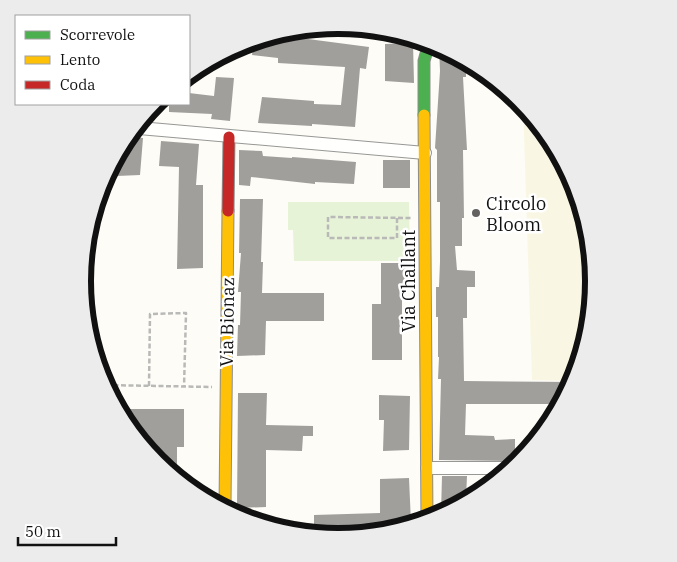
<svg xmlns="http://www.w3.org/2000/svg" width="677" height="562" font-family="'IBM Plex Serif',serif">
	<style>
		.farmland { fill: #f9f7e4 }
		.green { fill: #e7f3d7 }
		.building { fill: #a19f9c }
		.lines { fill: none; stroke-linecap: round; stroke-linejoin: round }
		.street-casing { stroke: #979795; stroke-width: 14 }
		.fast-casing { stroke: #8e8d8b; stroke-width: 13 }
		.slow-casing { stroke: #8e8d8b; stroke-width: 13 }
		.jam-casing { stroke: #8e8d8b; stroke-width: 13 }
		.path { stroke: #b9b9b8; stroke-width: 2.5; stroke-dasharray: 5 2.5; stroke-linecap: butt }
		.street { stroke: #fffffe; stroke-width: 12 }
		.fast { stroke: #4caf50; stroke-width: 11 }
		.slow { stroke: #ffc107; stroke-width: 11 }
		.jam { stroke: #c62828; stroke-width: 11 }
		.poi-dot { fill: #646362; stroke: #fff; stroke-width: 2 }
		.labels { text-anchor: middle; dominant-baseline: central; stroke-width: 5; stroke-linejoin: round; paint-order: stroke }
		.poi-label { font-size: 18px; fill: #111; stroke: #fff; text-anchor: start }
		.street-label { font-size: 18px; fill: #111; stroke: #fff }
		.rim { fill: none; stroke: #111; stroke-width: 6 }
	</style>
	<rect width="100%" height="100%" fill="#fdfcf7"/>
	<!-- farmland -->
	<path class="farmland" d="M523,105L575,183L594,281L573,381L532,380Z"/>
	<!-- green -->
	<path class="green" d="M288,202H409L410,261H294L293,230H288Z"/>
	<!-- building -->
	<path class="building" d="M285,36L369,47L366,69L360,68L355,127L312,124V126L258,123L262,97L314,101V104L341,105L345,67L278,63V58L252,55L254,42Z
		M413,43L414,83L385,81V44Z
		M439,46L466,65V77H463L467,150H463L464,218H462V246H455L457,270L475,271V287H467V318H463L464,381L573,382L558,404H466L465,435L494,436L495,440L515,439V461L439,460L441,379H438L439,357H438V317H436V287H439L440,262V202H437V150L435,148L440,71Z
		M216,77L234,78L230,121L211,119L212,114L169,112V104H189V93L214,96Z
		M133,137L143,138L140,175L117,176L116,161Z
		M161,141L199,144L196,185H203V268L177,269L179,167L159,166Z
		M239,150L262,151L263,156L292,158V157L356,162L354,184L315,182V184L251,177L250,186L239,185Z
		M383,160H410V188H383Z
		M240,199H263L261,262H263L262,293H324V321H266L265,355L237,356L238,325H240L241,292H238L241,253H239Z
		M381,263H406V290H402V360H372V304H381Z
		M238,393H267L266,425L313,426V436H303L302,451L266,450V507L237,508Z
		M379,395L410,396L409,450L383,451L384,420H379Z
		M122,409H184V447H177V475L157,462Z
		M442,476H467L466,498L441,514Z
		M409,478L411,523L338,537L314,532V515L380,513V479Z"/>
	<g class="lines">
		<!-- street casing -->
		<g class="street-casing">
			<path id="street" d="M331,27L362,30
				M139,128L425,153
				M427,468H511"/>
		</g>
		<!-- fast casing -->
		<g class="fast-casing">
			<path id="fast" d="M424,115V61L429,43"/>
		</g>
		<!-- slow casing -->
		<g class="slow-casing">
			<path id="slow" d="M424,115L427,519
				M225,507L228,211"/>
		</g>
		<!-- jam casing -->
		<g class="jam-casing">
			<path id="jam" d="M228,211L229,137"/>
		</g>
		<!-- path -->
		<path class="path" d="M397,218V238H328V217L411,218
			M106,385L212,387
			M149,386L150,314L186,313L184,387"/>
		<!-- street -->
		<use href="#street" class="street"/>
		<!-- fast -->
		<use href="#fast" class="fast"/>
		<!-- slow -->
		<use href="#slow" class="slow"/>
		<!-- jam -->
		<use href="#jam" class="jam"/>
	</g>
	<!-- markers -->
	<circle class="poi-dot" cx="476" cy="213" r="5"/>
	<g class="labels">
		<!-- poi labels -->
		<g class="poi-label">
			<text x="486" y="203">Circolo<tspan x="486" dy="21">Bloom</tspan></text>
		</g>
		<!-- street labels -->
		<g class="street-label">
			<text transform="translate(408 281) rotate(-90)">Via Challant</text>
			<text transform="translate(227 322) rotate(-89)">Via Bionaz</text>
		</g>
	</g>
	<!-- crop -->
	<path d="M0 0H677V562H0ZM91 281a247 247 0 1 1 494 0a247 247 0 1 1-494 0Z" fill="#ececec" fill-rule="evenodd"/>
	<path class="rim" d="M91 281a247 247 0 1 1 494 0a247 247 0 1 1-494 0Z"/>
	<!-- legend -->
	<rect x="15" y="15" width="175" height="90" fill="#ffffff" stroke="#a0a0a0"/>
	<rect x="25" y="31" width="25" height="8" fill="#4caf50" stroke="#a0a0a0"/>
	<text x="60" y="40" font-size="15" fill="#111111">Scorrevole</text>
	<rect x="25" y="56" width="25" height="8" fill="#ffc107" stroke="#a0a0a0"/>
	<text x="60" y="65" font-size="15" fill="#111111">Lento</text>
	<rect x="25" y="81" width="25" height="8" fill="#c62828" stroke="#a0a0a0"/>
	<text x="60" y="90" font-size="15" fill="#111111">Coda</text>
	<!-- scale -->
	<path d="M18 537v8h98v-8" fill="none" stroke="#111111" stroke-width="2.5"/>
	<text x="25" y="537" font-size="15" fill="#111111" stroke="#ffffff" stroke-width="4" paint-order="stroke">50 m</text>
</svg>
